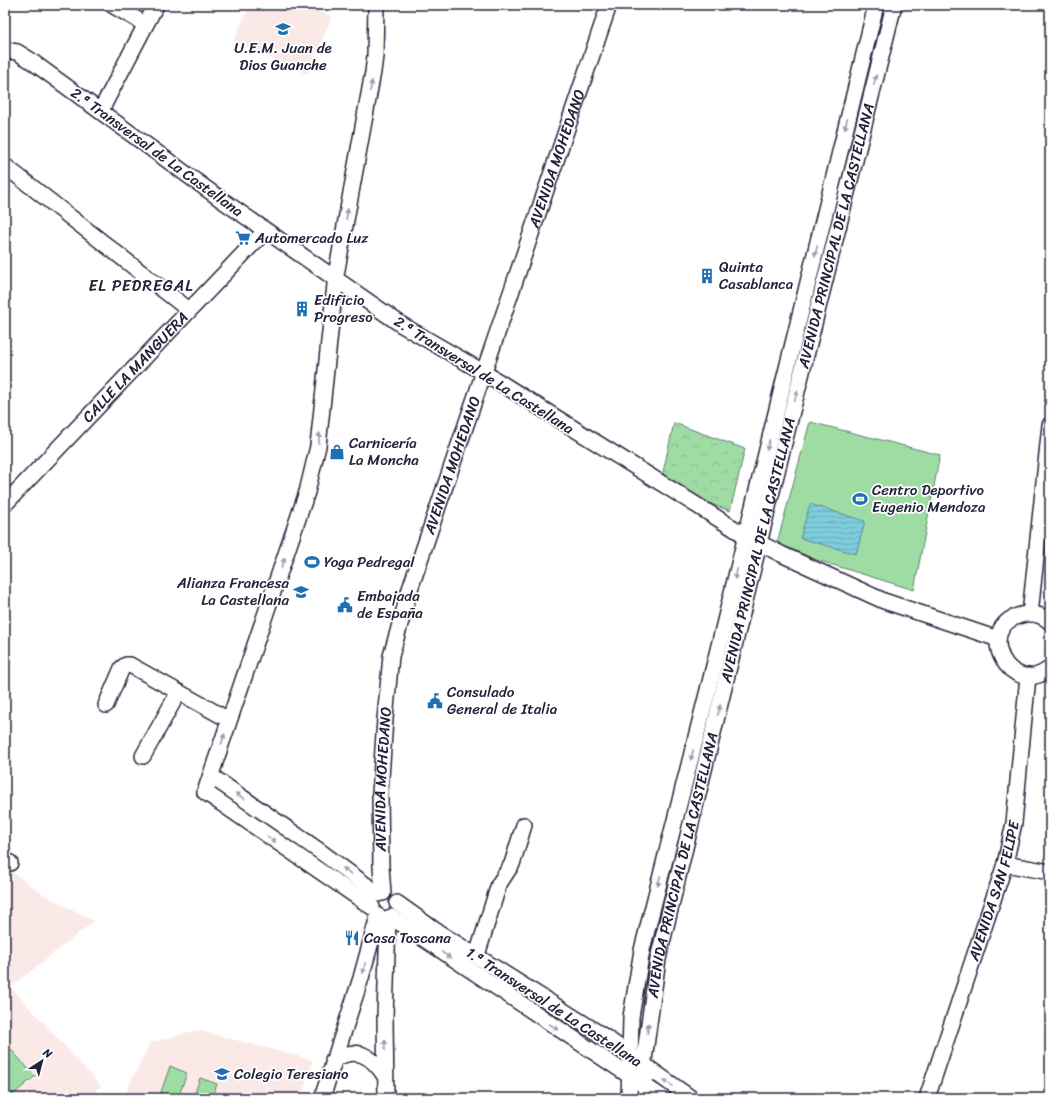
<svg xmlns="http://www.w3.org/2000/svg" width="1055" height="1103" font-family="Sriracha,sans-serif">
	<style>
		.built { fill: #fae9e6 }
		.park { fill: url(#park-crowns); stroke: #607f6f }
		.pitch { fill: #9fdca3; stroke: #607f6f }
		.water { fill: url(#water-rules); stroke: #59899c }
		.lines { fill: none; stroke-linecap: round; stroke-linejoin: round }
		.minor-casing { stroke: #22223b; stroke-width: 18 }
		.minor { stroke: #fff; stroke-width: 15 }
		.oneway { fill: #9c9ca7 }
		.labels { text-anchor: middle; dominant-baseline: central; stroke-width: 3.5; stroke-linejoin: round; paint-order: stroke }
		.poi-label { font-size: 15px; fill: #22223b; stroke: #fff; text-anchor: start }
		.street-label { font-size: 15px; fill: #22223b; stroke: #fff }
		.neighbourhood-label { font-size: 16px; letter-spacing: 1px; fill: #22223b; stroke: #fff }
	</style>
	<defs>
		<pattern id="park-crowns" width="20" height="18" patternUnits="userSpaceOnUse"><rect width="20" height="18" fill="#9fdca3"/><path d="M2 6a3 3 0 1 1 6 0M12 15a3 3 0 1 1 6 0" fill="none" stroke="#89bc8d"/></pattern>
		<pattern id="water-rules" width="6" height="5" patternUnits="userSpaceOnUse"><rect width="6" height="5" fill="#7ecddc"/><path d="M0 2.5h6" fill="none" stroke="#6db0be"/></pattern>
	</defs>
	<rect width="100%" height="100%" fill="#fff"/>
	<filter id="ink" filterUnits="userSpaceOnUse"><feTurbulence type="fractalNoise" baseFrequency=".025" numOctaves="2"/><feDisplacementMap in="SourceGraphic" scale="8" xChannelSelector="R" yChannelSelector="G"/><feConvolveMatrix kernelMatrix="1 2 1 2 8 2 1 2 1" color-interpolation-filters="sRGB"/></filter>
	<g filter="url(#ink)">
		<!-- built -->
		<path class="built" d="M250,5H305L332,17L307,74L234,41Z
			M5,867L44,895L94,921L11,987L101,1086L87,1098H5Z
			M197,1030L313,1060L301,1098H126L128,1087L150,1043Z"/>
		<!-- park -->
		<path class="park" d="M674,423L745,449L730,511L660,485Z"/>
		<!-- pitch -->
		<path class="pitch" d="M810,422L940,455L914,590L817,560L777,543Z
			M5,1043L35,1076L9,1098H5Z
			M170,1066L187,1073L178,1098H159Z
			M200,1078L217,1084L212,1098H193Z"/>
		<!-- water -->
		<path class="water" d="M810,504L865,521L856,554L800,538Z"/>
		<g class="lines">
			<!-- minor casing -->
			<g class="minor-casing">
				<g id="minor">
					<path d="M112,5L145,24"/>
					<path d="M5,50L17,52L30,60L219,198L402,325L483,372L746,536L781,554L884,601L998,639"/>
					<path d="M101,110L156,5"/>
					<path d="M5,166L189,310"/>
					<path id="s1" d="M5,504L265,231"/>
					<path d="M1030,614L1050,425"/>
					<path d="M1050,622C1042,615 1032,612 1021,615C972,628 1011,701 1050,668"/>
					<path d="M106,705L122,668L126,665H130L229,720"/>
					<path d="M143,756L178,693"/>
					<path d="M211,776L321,852L378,894"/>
					<path d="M5,860L10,863"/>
					<path d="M1005,864L1050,872"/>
					<path id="s2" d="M383,893L381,867L380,793L385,719L391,656L410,589L609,5"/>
					<path d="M397,903L435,930L605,1037L691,1098"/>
					<path d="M372,907L205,792L307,492L318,446L336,275L373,72L375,56L376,5"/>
					<path d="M391,917L663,1098"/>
					<path d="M477,955L499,884L512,864L524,825"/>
					<path d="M333,1060C357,1046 371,1055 385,1076"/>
					<path d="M322,1098L361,978L378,916"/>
					<path d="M386,1098L385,1018L388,918"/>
					<path d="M629,1098L631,1017L642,950L711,678L876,5"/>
					<path id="s3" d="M646,1098L644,1060L658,959L764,523L894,5"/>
					<path id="s4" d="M927,1098L1005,864L1014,823L1028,676"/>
				</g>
			</g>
			<!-- minor -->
			<use href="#minor" class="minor"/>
		</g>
		<!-- one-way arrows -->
		<defs><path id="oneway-solid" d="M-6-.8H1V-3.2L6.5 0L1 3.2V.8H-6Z"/></defs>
		<g class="oneway">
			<use href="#oneway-solid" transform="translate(875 80) rotate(-76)"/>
			<use href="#oneway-solid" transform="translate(371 86) rotate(-79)"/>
			<use href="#oneway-solid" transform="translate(846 124) rotate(104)"/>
			<use href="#oneway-solid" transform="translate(347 214) rotate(-80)"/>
			<use href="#oneway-solid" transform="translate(816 251) rotate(104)"/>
			<use href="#oneway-solid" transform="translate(796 396) rotate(-76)"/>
			<use href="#oneway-solid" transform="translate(319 438) rotate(-85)"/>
			<use href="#oneway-solid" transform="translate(768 445) rotate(104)"/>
			<use href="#oneway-solid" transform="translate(283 563) rotate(-71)"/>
			<use href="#oneway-solid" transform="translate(736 574) rotate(104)"/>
			<use href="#oneway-solid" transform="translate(719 710) rotate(-76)"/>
			<use href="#oneway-solid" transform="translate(223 739) rotate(-72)"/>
			<use href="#oneway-solid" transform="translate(692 755) rotate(104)"/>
			<use href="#oneway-solid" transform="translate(240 796) rotate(-145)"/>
			<use href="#oneway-solid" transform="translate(271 839) rotate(34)"/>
			<use href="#oneway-solid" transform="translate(347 871) rotate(-144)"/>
			<use href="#oneway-solid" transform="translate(659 881) rotate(104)"/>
			<use href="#oneway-solid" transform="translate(446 955) rotate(35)"/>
			<use href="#oneway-solid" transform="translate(364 968) rotate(105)"/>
			<use href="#oneway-solid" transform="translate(554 1027) rotate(33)"/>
			<use href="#oneway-solid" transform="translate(648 1028) rotate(-83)"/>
			<use href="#oneway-solid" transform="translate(385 1045) rotate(-90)"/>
			<use href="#oneway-solid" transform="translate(668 1083) rotate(-145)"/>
		</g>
	</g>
	<!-- icons -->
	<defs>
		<g id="school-bare" transform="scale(1.2)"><path d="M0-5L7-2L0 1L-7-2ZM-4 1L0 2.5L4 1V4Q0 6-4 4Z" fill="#1f6fb2" stroke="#fff" stroke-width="2.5" paint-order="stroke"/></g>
		<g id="supermarket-bare" transform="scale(1.2)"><path d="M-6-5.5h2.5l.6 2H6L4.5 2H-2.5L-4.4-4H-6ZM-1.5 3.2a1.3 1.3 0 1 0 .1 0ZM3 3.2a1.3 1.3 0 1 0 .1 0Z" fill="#1f6fb2" stroke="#fff" stroke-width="2.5" paint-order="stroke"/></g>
		<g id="building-bare" transform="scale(1.2)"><path d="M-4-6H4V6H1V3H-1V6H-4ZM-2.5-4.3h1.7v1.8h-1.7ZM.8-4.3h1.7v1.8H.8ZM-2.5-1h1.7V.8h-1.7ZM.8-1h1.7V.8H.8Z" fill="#1f6fb2" stroke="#fff" stroke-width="2.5" paint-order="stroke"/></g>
		<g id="shop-bare" transform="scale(1.2)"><path d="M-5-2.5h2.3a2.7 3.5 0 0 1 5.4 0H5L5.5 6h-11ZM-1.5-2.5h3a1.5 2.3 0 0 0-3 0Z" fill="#1f6fb2" stroke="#fff" stroke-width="2.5" paint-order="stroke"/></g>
		<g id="stadium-bare" transform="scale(1.2)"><path d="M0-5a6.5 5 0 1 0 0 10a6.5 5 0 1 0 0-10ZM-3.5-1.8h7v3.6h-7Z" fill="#1f6fb2" stroke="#fff" stroke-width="2.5" paint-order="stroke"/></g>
		<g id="civic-bare" transform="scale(1.2)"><path d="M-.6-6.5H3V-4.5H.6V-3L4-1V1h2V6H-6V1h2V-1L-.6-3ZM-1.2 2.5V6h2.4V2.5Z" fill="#1f6fb2" stroke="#fff" stroke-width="2.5" paint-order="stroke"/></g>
		<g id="restaurant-bare" transform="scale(1.2)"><path d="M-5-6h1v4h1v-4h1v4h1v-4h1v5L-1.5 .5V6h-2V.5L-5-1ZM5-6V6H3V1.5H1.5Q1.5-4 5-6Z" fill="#1f6fb2" stroke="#fff" stroke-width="2.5" paint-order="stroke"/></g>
	</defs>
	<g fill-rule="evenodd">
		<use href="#school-bare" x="283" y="29"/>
		<use href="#supermarket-bare" x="243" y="238"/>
		<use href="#building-bare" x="707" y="276"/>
		<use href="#building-bare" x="302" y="309"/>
		<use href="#shop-bare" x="337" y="452"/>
		<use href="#stadium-bare" x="860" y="499"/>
		<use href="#stadium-bare" x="312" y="562"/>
		<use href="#school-bare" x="301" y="592"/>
		<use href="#civic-bare" x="345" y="605"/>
		<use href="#civic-bare" x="435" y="701"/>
		<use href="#restaurant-bare" x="352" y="938"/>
		<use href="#school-bare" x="222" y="1074"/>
	</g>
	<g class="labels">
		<!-- poi labels -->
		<g class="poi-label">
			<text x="283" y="48" text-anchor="middle">U.E.M. Juan de<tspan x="283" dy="17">Dios Guanche</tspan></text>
			<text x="255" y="238">Automercado Luz</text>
			<text x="719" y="267">Quinta<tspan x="719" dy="17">Casablanca</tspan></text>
			<text x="314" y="300">Edificio<tspan x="314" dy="17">Progreso</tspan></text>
			<text x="349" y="443">Carnicería<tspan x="349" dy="17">La Moncha</tspan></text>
			<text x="872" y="490">Centro Deportivo<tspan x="872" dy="17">Eugenio Mendoza</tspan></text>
			<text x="324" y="562">Yoga Pedregal</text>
			<text x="289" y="583" text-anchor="end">Alianza Francesa<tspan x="289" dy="17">La Castellana</tspan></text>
			<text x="357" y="596">Embajada<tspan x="357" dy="17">de España</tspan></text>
			<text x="447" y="692">Consulado<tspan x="447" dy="17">General de Italia</tspan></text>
			<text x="364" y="938">Casa Toscana</text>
			<text x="234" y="1074">Colegio Teresiano</text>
		</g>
		<!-- street labels -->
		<g class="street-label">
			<text transform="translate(157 152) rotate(36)">2.ª Transversal de La Castellana</text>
			<text stroke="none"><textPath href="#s2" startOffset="762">AVENIDA MOHEDANO</textPath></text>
			<text stroke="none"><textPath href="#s3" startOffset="885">AVENIDA PRINCIPAL DE LA CASTELLANA</textPath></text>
			<text stroke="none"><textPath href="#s1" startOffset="189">CALLE LA MANGUERA</textPath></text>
			<text transform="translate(484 375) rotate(32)">2.ª Transversal de La Castellana</text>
			<text stroke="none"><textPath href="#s2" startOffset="438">AVENIDA MOHEDANO</textPath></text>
			<text stroke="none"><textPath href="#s3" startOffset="561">AVENIDA PRINCIPAL DE LA CASTELLANA</textPath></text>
			<text stroke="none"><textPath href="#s2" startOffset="114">AVENIDA MOHEDANO</textPath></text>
			<text stroke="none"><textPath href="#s3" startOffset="237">AVENIDA PRINCIPAL DE LA CASTELLANA</textPath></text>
			<text stroke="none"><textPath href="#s4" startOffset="218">AVENIDA SAN FELIPE</textPath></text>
			<text transform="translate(554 1007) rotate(33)">1.ª Transversal de La Castellana</text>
		</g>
		<!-- neighbourhood labels -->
		<g class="neighbourhood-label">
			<text x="141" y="285">EL PEDREGAL</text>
		</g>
	</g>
	<!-- margin -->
	<rect width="1055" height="1103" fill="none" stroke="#fff" stroke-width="20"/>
	<rect x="10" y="10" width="1035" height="1083" fill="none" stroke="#22223b" stroke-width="1.5" filter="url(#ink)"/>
	<!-- north arrow -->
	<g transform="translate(42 1061) rotate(36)" stroke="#ffffff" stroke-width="3" paint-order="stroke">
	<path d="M0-3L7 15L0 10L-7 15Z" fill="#22223b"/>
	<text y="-6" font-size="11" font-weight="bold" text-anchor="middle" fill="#22223b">N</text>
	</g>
</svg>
